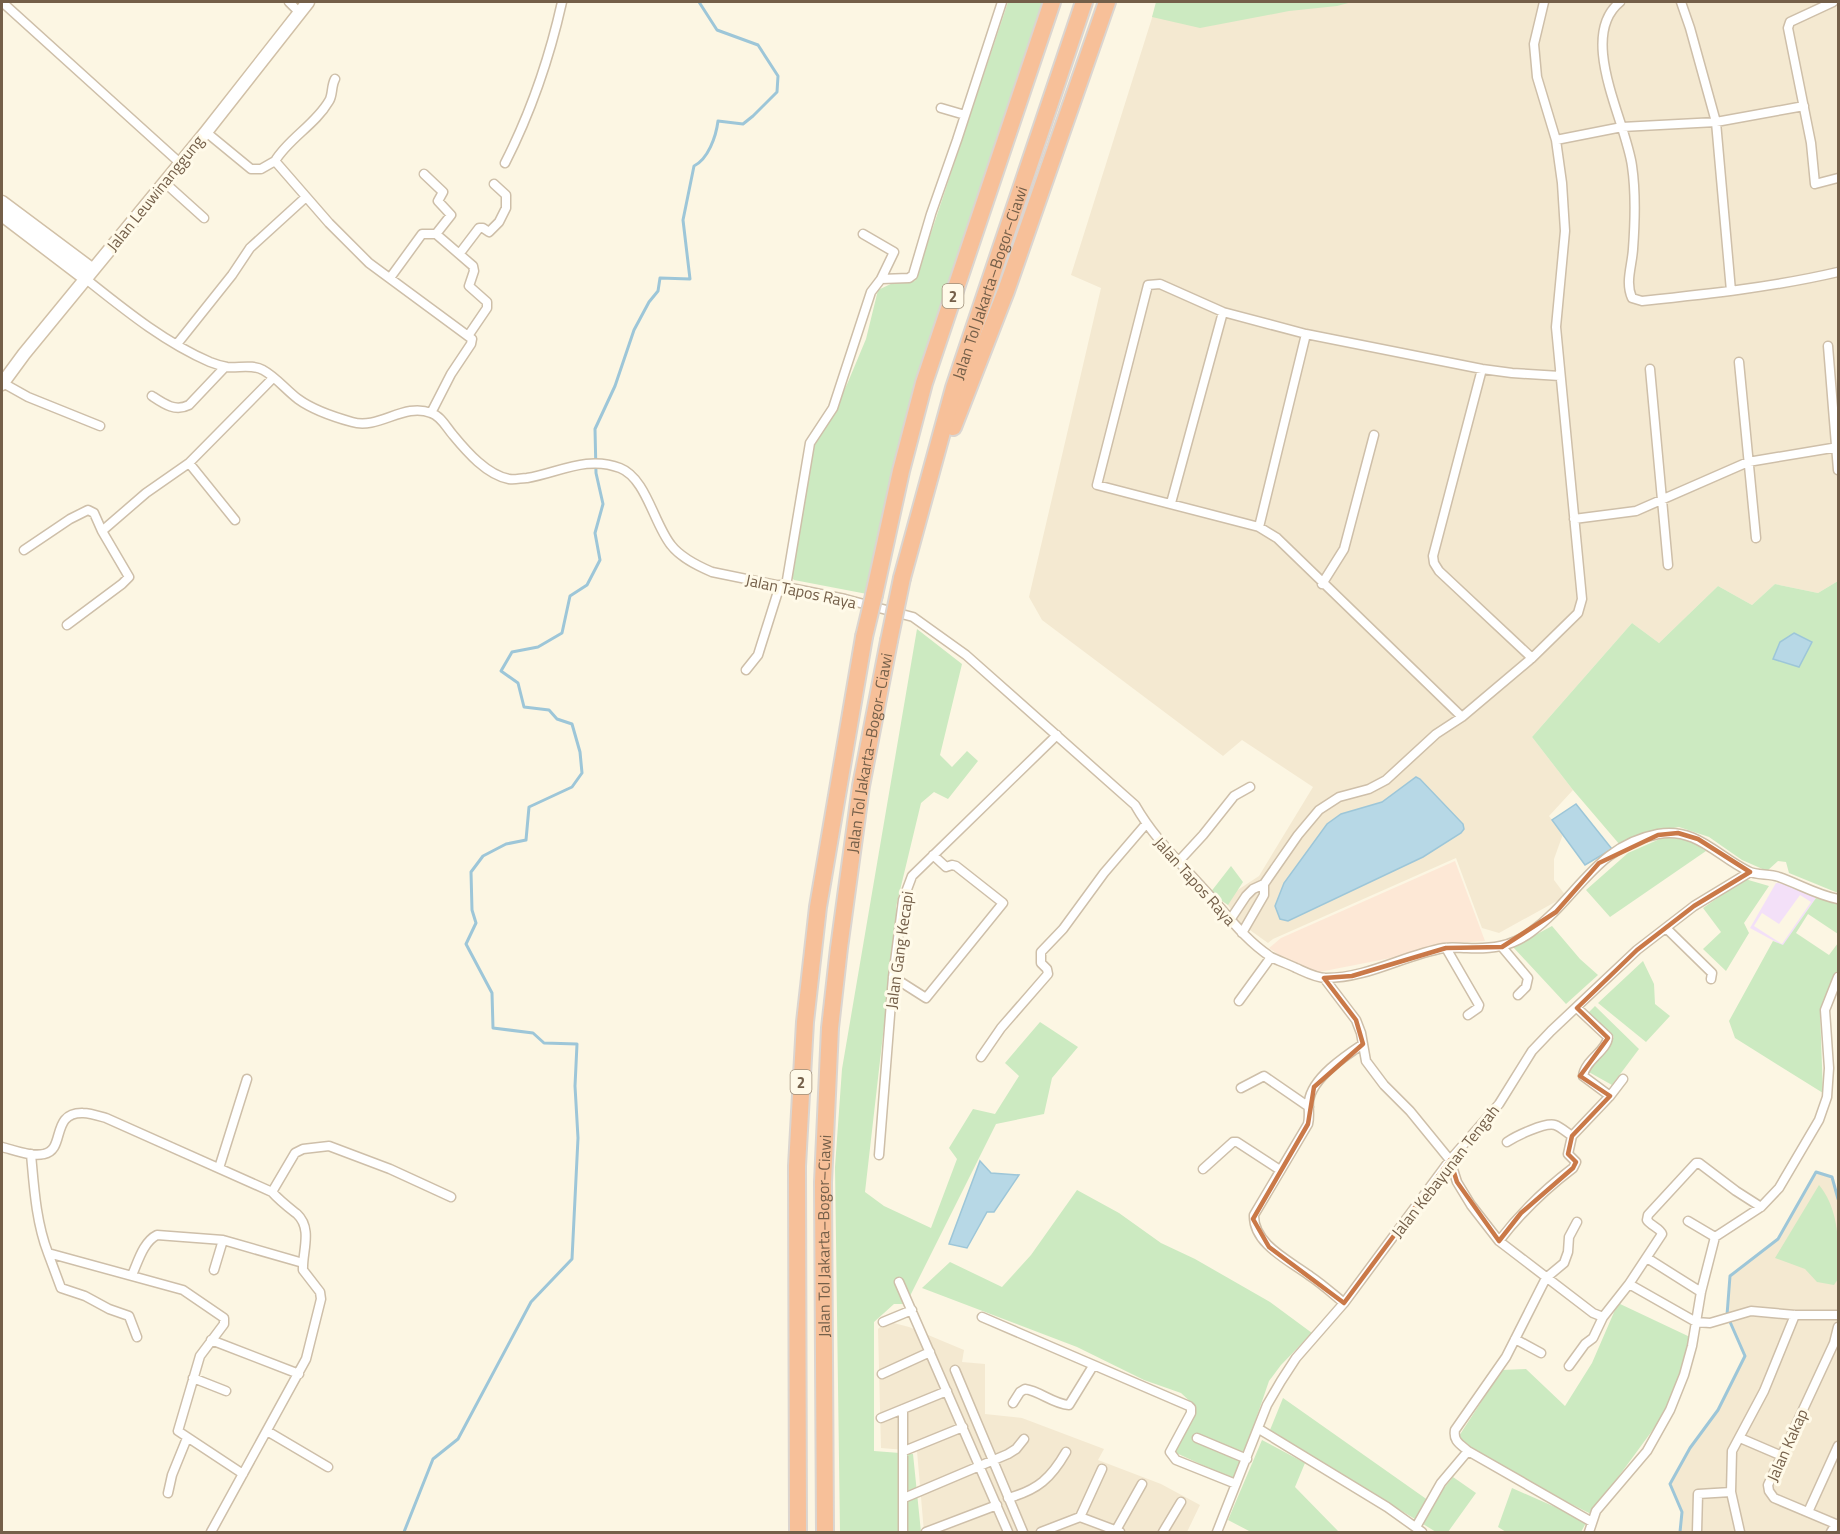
<svg xmlns="http://www.w3.org/2000/svg" width="1840" height="1534" font-family="'Titillium Web',sans-serif">
	<style>
		.residential { fill: #f4e9d1 }
		.commercial { fill: #fde8d6 }
		.education { fill: #f3e0f8; fill-rule: evenodd }
		.green { fill: #cceac1 }
		.water { fill: #b7d8e6; stroke: #9dc6d8; stroke-width: 1.5 }
		.lines { fill: none; stroke-linecap: round; stroke-linejoin: round }
		.stream { stroke: #9dc6d8; stroke-width: 3 }
		.street-casing { stroke: #cebfa9; stroke-width: 11 }
		.secondary-casing { stroke: #d1c0a7; stroke-width: 15 }
		.highway-casing { stroke: #dbd5d0; stroke-width: 20 }
		.street { stroke: #fff; stroke-width: 8 }
		.secondary { stroke: #fff; stroke-width: 12 }
		.highway { stroke: #f7c099; stroke-width: 16 }
		.highway-bridge-casing { stroke: #dbd5d0; stroke-width: 20; stroke-linecap: butt }
		.highway-bridge { stroke: #f7c099; stroke-width: 16 }
		.marked { fill: none; stroke: #ca7948; stroke-width: 4.5; stroke-linejoin: round }
		.labels { text-anchor: middle; dominant-baseline: central; stroke-width: 6; stroke-linejoin: round; paint-order: stroke }
		.shield { fill: #fffae9; stroke: #9e8e79; stroke-width: 1.5 }
		.shield-label { font-size: 15px; font-weight: bold; fill: #745f49 }
		.street-label { font-size: 16px; fill: #745f49; stroke: #fffae9 }
	</style>
	<rect width="100%" height="100%" fill="#fcf6e3"/>
	<!-- residential -->
	<path class="residential" d="M1157,2H1838V581L1818,593L1775,584L1752,605L1718,586L1659,643L1632,623L1532,737L1573,790L1549,816L1563,834L1554,859V880L1566,896L1499,933L1482,928L1456,858L1273,939L1268,943L1240,923L1224,899L1259,876L1313,787L1242,740L1223,756L1042,620L1029,597L1101,288L1071,275Z
		M1816,1172L1832,1177L1838,1199V1532H1680L1682,1512L1670,1484L1690,1448L1718,1410L1744,1357L1727,1315L1730,1276L1778,1239Z
		M886,1321L909,1327L964,1350L962,1362L985,1364V1414L1022,1418L1104,1449L1098,1460L1161,1484L1200,1505L1187,1532H924L917,1451L881,1448L878,1329Z"/>
	<!-- commercial -->
	<path class="commercial" d="M1455,861L1485,941L1441,944L1396,957L1314,973L1288,961L1269,948L1281,938Z"/>
	<!-- education -->
	<path class="education" d="M1776,883L1789,884L1816,898L1783,946L1750,928ZM1800,895L1811,902L1782,944L1754,926L1762,913L1779,924Z"/>
	<!-- green -->
	<path class="green" d="M1008,2H1052L924,383L867,594L794,580L790,576L812,444L833,414L848,382L866,339L878,290L895,282L915,281Z
		M1156,2H1352L1337,6L1289,11L1200,28L1152,17Z
		M1838,581V893L1789,873L1786,862L1778,861L1767,871L1742,860L1709,837L1679,827L1651,832L1620,845L1573,790L1532,737L1632,623L1659,643L1718,586L1752,605L1775,584L1818,593Z
		M917,629L962,664L940,755L952,767L967,751L978,761L948,799L934,792L921,803L896,907L897,912L865,1192L884,1206L931,1228L957,1159L949,1148L973,1109L995,1114L1019,1076L1005,1063L1040,1022L1078,1047L1052,1078L1044,1114L996,1124L906,1304H894L874,1322V1451L913,1454L921,1532H840L835,1167L842,1069Z
		M1662,838C1681,838 1690,839 1706,851L1610,917L1586,890L1628,853Z
		M1231,866L1243,882L1228,905L1210,893Z
		M1745,879L1769,886L1744,923L1749,933L1726,971L1703,949L1721,932L1703,908Z
		M1816,898L1838,903V934L1808,914L1796,933L1829,955L1838,943V969L1820,1011L1823,1093L1735,1038L1729,1021L1773,941L1783,945Z
		M1552,926L1580,959L1598,975L1566,1004L1513,947Z
		M1643,961L1654,984L1655,1004L1670,1016L1646,1042L1598,1003Z
		M1595,1006L1639,1049L1612,1085L1587,1071L1614,1037L1588,1013Z
		M1819,1185C1840,1210 1839,1246 1838,1279L1834,1285L1817,1282L1805,1269L1775,1258Z
		M1077,1190L1119,1213L1161,1243L1195,1259L1270,1302L1312,1333L1281,1365L1269,1381L1235,1480L1174,1452L1195,1406L1181,1393L1144,1380L1077,1347L922,1288L950,1262L1002,1287L1031,1255Z
		M1618,1303L1690,1337L1676,1388L1663,1416L1591,1514L1501,1469L1457,1439L1502,1370L1526,1369L1565,1406L1592,1363Z
		M1283,1398L1432,1503L1453,1477L1476,1493L1448,1532H1436L1270,1430Z
		M1262,1440L1305,1463L1295,1487L1338,1531L1336,1532H1251L1228,1520Z
		M1512,1488L1587,1521L1581,1532H1506L1498,1527Z"/>
	<!-- water -->
	<path class="water" d="M1794,633L1812,642L1799,667L1773,659L1780,642Z
		M1416,777L1420,779L1463,824L1464,829L1461,833L1423,857L1288,921L1280,919L1275,906L1284,883L1327,824L1341,814L1382,802Z
		M1576,804L1612,849L1585,865L1552,820Z
		M980,1161L991,1173L1019,1175L994,1212H987L967,1248L949,1244Z"/>
	<g class="lines">
		<!-- stream -->
		<path class="stream" d="M404,1532L433,1459L458,1439L531,1302L572,1259L578,1138L575,1086L577,1044L544,1043L533,1033L493,1028L492,993L466,944L476,923L472,910L471,872L483,856L506,844L526,840L529,807L572,787L582,773L580,752L572,724L557,719L549,710L524,707L518,683L501,671L512,652L538,647L562,633L570,596L587,585L600,560L595,533L603,504L596,473L595,429L615,386L634,330L649,302L658,291L660,278L690,279L683,220L694,166C708,159 716,137 718,121L743,124L753,116L777,92L778,76L758,45L717,30L699,2
			M1680,1532L1682,1512L1670,1484L1690,1448L1718,1410L1745,1356L1727,1315L1730,1276L1778,1239L1816,1172L1832,1177L1838,1199"/>
		<!-- street casing -->
		<g class="street-casing">
			<path id="street" d="M2,2L180,163
				M289,2L299,12
				M1620,2C1577,37 1626,121 1632,166C1636,193 1635,222 1633,249C1632,266 1625,282 1632,298L1642,301C1708,294 1774,287 1838,272
				M1681,2L1690,28L1716,122L1731,291
				M1833,2L1790,22L1788,28L1811,143L1815,184L1838,178
				M335,79C331,86 333,95 329,101C315,125 289,138 275,161L329,223L369,263L472,339L471,344L451,374L431,413
				M941,108L965,115
				M206,132L251,169H261L275,161
				M1556,140L1622,127L1716,122L1804,106
				M505,163C532,110 549,60 562,2
				M164,182L204,218
				M436,234L473,266L474,271L469,286L487,302V308L468,336
				M863,234L894,252L881,279
				M460,253L479,228H483L489,232L499,222L506,208V195L494,184
				M390,278L422,234H436L451,215L438,201L443,192L424,174
				M86,279C125,310 164,342 210,362C215,364 222,366 227,367C239,368 253,364 263,370C276,377 286,390 298,399C313,410 334,417 352,422C379,430 404,402 431,413C441,416 446,427 453,435C467,452 487,475 509,479C515,480 521,478 527,478C558,473 587,455 620,468C646,478 654,524 671,545C681,558 698,566 712,572L845,599L913,617L966,655L1135,805C1154,838 1176,858 1201,886C1224,910 1242,938 1271,957C1279,961 1288,964 1296,968C1305,972 1316,978 1326,978C1368,978 1404,955 1444,948C1452,947 1460,948 1467,948C1491,949 1511,947 1531,932C1578,898 1595,846 1658,834C1696,827 1717,856 1748,871C1757,876 1769,873 1779,877C1799,884 1817,895 1838,899
				M177,344L232,275L250,248L306,197
				M1828,346L1838,470
				M1739,362L1756,538
				M1482,369L1433,556L1434,563L1439,571L1532,658
				M1650,369L1668,565
				M3,383L28,397L100,426
				M152,396C164,404 175,412 189,405L225,367
				M189,463L235,520
				M1171,503L1223,312
				M1574,519L1636,511L1748,462L1838,447
				M1259,527L1306,334
				M24,550L70,519L88,510L94,513L102,531
				M1322,584L1344,549L1374,435
				M786,586L810,443L833,408L871,292L881,279L909,278L913,275L931,214L957,140L1002,2
				M67,625L122,584L129,577L102,531L146,493L189,463L273,378
				M746,670L758,655L780,585
				M1462,717L1277,538L1259,527L1097,485L1148,285L1160,284L1223,312L1306,334L1482,369L1512,373L1560,376
				M1179,861L1203,835L1234,796L1250,787
				M1230,920L1246,896L1253,889L1264,884L1298,835L1319,810L1339,797L1369,789L1386,780L1436,734L1462,717L1532,658L1578,613L1582,599L1556,327L1565,231L1562,183L1556,140L1537,77L1534,44L1544,2
				M1666,928L1712,973L1711,979
				M1242,933L1264,895V884
				M1502,947L1528,978L1526,987L1518,995
				M1446,948L1479,1005L1478,1008L1468,1015
				M893,977L926,998L1003,903L956,866L952,865L946,867L933,855
				M1324,978L1356,1020L1361,1033L1366,1061L1384,1085L1410,1111L1450,1160L1457,1182L1471,1205L1499,1241L1593,1313L1603,1317L1629,1284L1696,1322L1710,1323L1751,1311L1795,1315H1838
				M1239,1001L1271,957
				M1577,1008L1608,1037C1607,1051 1585,1060 1583,1076L1610,1096
				M981,1057L1001,1028L1048,974L1047,969L1041,963V952L1063,929L1104,873L1146,824
				M1241,1088L1264,1076L1309,1107
				M1507,1142C1516,1136 1545,1122 1555,1125C1561,1127 1567,1133 1572,1136
				M2,1147C14,1150 31,1157 44,1154C66,1150 50,1112 83,1113C90,1113 99,1116 106,1118L272,1192C280,1201 288,1207 297,1214C313,1229 302,1252 303,1270L320,1292L321,1299L306,1359L211,1532
				M31,1154C34,1187 36,1222 48,1253L183,1290L224,1318V1324L200,1356L178,1431L243,1474
				M879,1155L893,977L903,900L912,876L1057,735
				M219,1168L247,1079
				M1203,1169L1233,1142H1237L1280,1170
				M272,1192L295,1153L303,1149L329,1146L390,1169L451,1197
				M1688,1221L1715,1237
				M1577,1222L1569,1237L1568,1252L1564,1263L1546,1278L1506,1357L1455,1430C1453,1441 1460,1444 1468,1451L1592,1522
				M1499,1241C1521,1212 1544,1190 1573,1168L1576,1162L1568,1154L1572,1136L1610,1096L1623,1079
				M48,1253L61,1288L85,1296L109,1309L129,1316L137,1337
				M1647,1258L1701,1292
				M214,1270L223,1240
				M132,1275C138,1262 143,1242 157,1235L223,1240L303,1263
				M899,1282L1008,1532
				M1629,1284L1662,1234C1660,1228 1651,1226 1647,1220L1648,1215L1696,1163H1699L1736,1191L1761,1207
				M1344,1303C1333,1294 1322,1284 1310,1276C1290,1261 1253,1244 1254,1215L1308,1124C1310,1116 1308,1109 1309,1101C1312,1078 1345,1056 1363,1044
				M982,1317L1189,1406L1191,1408V1413L1170,1452L1176,1460L1236,1484
				M883,1322L912,1310
				M1838,1327L1834,1343L1768,1485L1769,1491L1774,1498L1838,1525
				M1515,1339L1541,1353
				M211,1340L299,1374
				M1569,1366L1585,1344L1593,1338L1603,1317
				M955,1370L1023,1532
				M882,1374L930,1352
				M193,1378L226,1391
				M1013,1403L1020,1392L1025,1389C1040,1391 1053,1404 1069,1405L1093,1366
				M903,1409V1532
				M881,1418L947,1391
				M1259,1429L1387,1507L1422,1532
				M267,1431L328,1467
				M1197,1438L1247,1459
				M1740,1438L1782,1456
				M904,1451L963,1427
				M168,1493L172,1475L187,1438
				M904,1498L1008,1454L1016,1449L1024,1439
				M1008,1498C1038,1490 1051,1478 1066,1452
				M1808,1512L1838,1446
				M1080,1517L1102,1469
				M1416,1527L1441,1483L1468,1451
				M926,1532L997,1505
				M1041,1532L1080,1517L1120,1532
				M1115,1532L1142,1484
				M1163,1532L1181,1502
				M1217,1532L1267,1405L1281,1381L1296,1358L1344,1303L1450,1160L1499,1104L1532,1051L1551,1031L1637,950L1694,906L1750,872
				M1589,1532L1596,1511L1647,1451L1670,1410L1684,1375L1692,1346L1701,1292L1715,1237L1761,1207L1779,1188L1819,1120L1827,1097L1829,1068L1825,1010L1838,977
				M1697,1532L1698,1494L1731,1492
				M1740,1532L1731,1492L1732,1451L1764,1391L1795,1315
				M1831,1532L1836,1524"/>
		</g>
		<!-- secondary casing -->
		<g class="secondary-casing">
			<path id="secondary" d="M2,202L93,270
				M2,215L86,279
				M2,384L24,354L206,132L308,2"/>
		</g>
		<!-- highway casing -->
		<g class="highway-casing">
			<g id="highway">
				<path d="M953,427L1006,291L1107,2"/>
				<path id="s1" d="M902,578L954,388L1084,2"/>
				<path d="M874,595L901,471L924,383L1052,2"/>
				<path d="M798,1532L797,1166L805,1022L818,907L864,637"/>
				<path id="s2" d="M825,1532L823,1182L830,1028L839,948L861,786L889,641"/>
			</g>
		</g>
		<!-- street -->
		<use href="#street" class="street"/>
		<!-- secondary -->
		<use href="#secondary" class="secondary"/>
		<!-- highway -->
		<use href="#highway" class="highway"/>
		<!-- highway-bridge casing -->
		<g class="highway-bridge-casing">
			<path id="highway-bridge" d="M864,637L874,595
				M889,641L902,578"/>
		</g>
		<!-- highway-bridge -->
		<use href="#highway-bridge" class="highway-bridge"/>
	</g>
	<!-- marked area -->
	<path class="marked" d="M1678,833L1698,839L1750,872L1694,906L1637,950L1577,1008L1608,1038L1580,1076L1610,1096L1572,1136L1568,1154L1576,1162L1573,1168L1521,1213L1499,1241L1457,1182L1450,1160L1344,1303L1269,1247L1253,1219L1308,1124L1314,1087L1363,1044L1356,1020L1324,978L1352,976L1446,948L1502,947L1556,912L1599,863L1658,835Z"/>
	<g class="labels">
		<!-- shield labels -->
		<g class="shield">
			<rect x="942.5" y="284" width="21" height="24" rx="4.5"/>
			<rect x="790.5" y="1070" width="21" height="24" rx="4.5"/>
		</g>
		<g class="shield-label">
			<text x="953" y="296">2</text>
			<text x="801" y="1082">2</text>
		</g>
		<!-- street labels -->
		<g class="street-label">
			<text transform="translate(155 193) rotate(-51)">Jalan Leuwinanggung</text>
			<text stroke="none"><textPath href="#s1" startOffset="308">Jalan Tol Jakarta–Bogor–Ciawi</textPath></text>
			<text transform="translate(801 591) rotate(12)">Jalan Tapos Raya</text>
			<text stroke="none"><textPath href="#s2" startOffset="782">Jalan Tol Jakarta–Bogor–Ciawi</textPath></text>
			<text transform="translate(1195 881) rotate(48)">Jalan Tapos Raya</text>
			<text transform="translate(899 950) rotate(-82)">Jalan Gang Kecapi</text>
			<text transform="translate(1445 1171) rotate(-52)">Jalan Kebayunan Tengah</text>
			<text stroke="none"><textPath href="#s2" startOffset="296">Jalan Tol Jakarta–Bogor–Ciawi</textPath></text>
			<text transform="translate(1787 1445) rotate(-66)">Jalan Kakap</text>
		</g>
	</g>
	<!-- border -->
	<rect width="1840" height="1534" fill="none" stroke="#745f49" stroke-width="6"/>
</svg>
